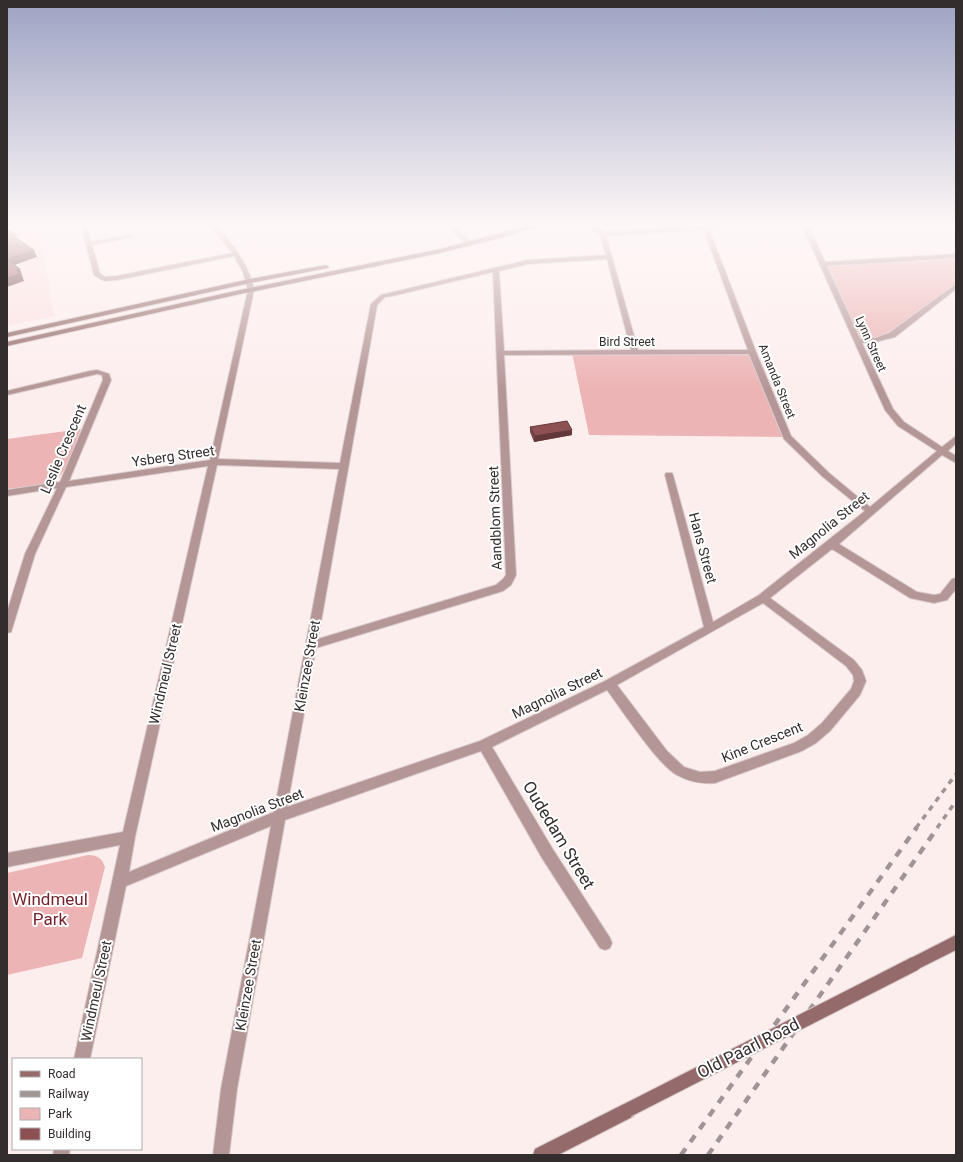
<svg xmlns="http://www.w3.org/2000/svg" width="963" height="1162" font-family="Roboto,sans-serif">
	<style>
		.built { fill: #fce1e1 }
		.green { fill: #edb4b5 }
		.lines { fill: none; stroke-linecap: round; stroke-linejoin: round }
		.street-casing { stroke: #d9cbcb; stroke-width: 2 }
		.secondary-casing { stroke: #d9cbcb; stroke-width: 2 }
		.street { fill: #b59697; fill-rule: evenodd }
		.secondary { fill: #956a6b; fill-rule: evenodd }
		.rail-far1 { stroke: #a09494; stroke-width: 3.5; stroke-dasharray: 5.5 5.5; stroke-linecap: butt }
		.rail { stroke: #a09494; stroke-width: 4.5; stroke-dasharray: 8 8; stroke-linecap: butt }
		.secondary-bridge-casing { stroke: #d9cbcb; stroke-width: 16; stroke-linecap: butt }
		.secondary-bridge { stroke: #956a6b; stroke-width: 14 }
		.wall { fill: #794547 }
		.shaded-wall { fill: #63383a }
		.building { fill: #8d5053; stroke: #63383a }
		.labels { text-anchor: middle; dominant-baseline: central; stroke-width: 4; stroke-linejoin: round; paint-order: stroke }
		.far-street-label { font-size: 12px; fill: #342d2d; stroke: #fff }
		.street-label { font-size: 14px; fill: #342d2d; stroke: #fff }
		.near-street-label { font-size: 17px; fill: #342d2d; stroke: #fff }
		.near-park-label { font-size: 17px; fill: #73232d; stroke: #fff }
	</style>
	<rect width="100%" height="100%" fill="#fdeeee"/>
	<!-- built -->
	<path class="built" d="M7,225H39L54,316L7,326Z"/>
	<!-- green -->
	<path class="green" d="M956,256V284L890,335L876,339L857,340L824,264Z
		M752,352L787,437L589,435L572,353Z
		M81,429C76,440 68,466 61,475C51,486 22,487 7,489V439Z
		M88,855C97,855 102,858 105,867L82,958L7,975V873Z"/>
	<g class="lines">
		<!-- street casing -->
		<g class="street-casing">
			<path id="street" d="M81,225H87L91,242L129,235L132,237L92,245L100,274L105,277L117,276L232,253L210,225H217C233,245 249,265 254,290L218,459L340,463L371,304L381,295L528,260L606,255L600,235L585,225H593L604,232L714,225H752L709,229L756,352L791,436L829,473L870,507L937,451L898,426L885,410L802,225H808L825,262L956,254V258L827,266L860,339L875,338L889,333L956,284V289L895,337L875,342L862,343L893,409L904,422L942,447L956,436V443L948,451L956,456V463L942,455L839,544L917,592L934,595L940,594L952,579L956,578V589L947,600L934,603L910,598L832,549L770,598L854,660L862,670L866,681L860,695L830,731L816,743L802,751L715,783C702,784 689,782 677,775C658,765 622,710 607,690L492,747L552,848L610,938L612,943L610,948L605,950L600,948L542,858L481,751L285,820L237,1089L229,1155H213L221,1089L271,826L126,886L90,1059H74L120,845L7,867V853L123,832L208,466L66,487L35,554L12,629L11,632L7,633V612L25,554L57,488L7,496V490L60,482L103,380L102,375L97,374L7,395V391L90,371L97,370L109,374L111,380L69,481L210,460L248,290L243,272L234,256L117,280L104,281L94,275ZM704,230L748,350H638L606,236ZM607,259L631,350L504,351L499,271L528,264ZM493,272L506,575L503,579L496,585L318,639L377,305L385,297L392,296ZM749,354L784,439L823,477L865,511L759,595L713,622L673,475L672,473H666L665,475L704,627L605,681L480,741L287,807L316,648L503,591L511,585L516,575L504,355ZM217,465L339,469L274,812L129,872L135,837ZM763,603L846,666L853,675L854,681L851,689L822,723L808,735L794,743L715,771L700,772L684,767L667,751L617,685Z
				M446,225H453L471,242V244H467Z
				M54,1149H70L69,1155H53Z"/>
		</g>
		<!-- secondary casing -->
		<g class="secondary-casing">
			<path id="secondary" d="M530,225H541L508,236L440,253L240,294L7,346V342L240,290L440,249Z
				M326,265L329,267L328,268L250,283L7,337V333L250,279Z
				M956,935V950L914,971L909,969L907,964L909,959Z
				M628,1102L634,1104L636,1110L634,1116L558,1155H533L535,1149Z"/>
		</g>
		<!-- street -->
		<use href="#street" class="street"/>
		<!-- secondary -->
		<use href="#secondary" class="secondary"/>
		<!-- rail-far1 -->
		<path class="rail-far1" d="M916,828L956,774
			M937,828L956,801"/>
		<!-- rail -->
		<path class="rail" d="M681,1155L917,827
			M708,1155L938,827"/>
		<!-- secondary-bridge casing -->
		<g class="secondary-bridge-casing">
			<path id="secondary-bridge" d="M628,1110L914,964"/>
		</g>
		<!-- secondary-bridge -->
		<use href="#secondary-bridge" class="secondary-bridge"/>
	</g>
	<!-- wall -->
	<path class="wall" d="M530,427L572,435L534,442L530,432Z"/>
	<!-- shaded-wall -->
	<path class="shaded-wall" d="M34,250L37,257L9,267L7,261V259Z
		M20,269L24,281L7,287V278L16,270Z
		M572,430V435L534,442L535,436Z"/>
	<!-- building -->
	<path class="building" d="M7,229L16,235L13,236L34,250L7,259Z
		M7,260L20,269L16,270L21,273L7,278Z
		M567,421L572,430L535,436L530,427Z"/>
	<!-- sky -->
	<linearGradient id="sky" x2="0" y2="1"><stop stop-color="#9da3c3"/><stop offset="0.58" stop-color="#fef7f7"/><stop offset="1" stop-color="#fef7f7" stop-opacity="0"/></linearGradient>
	<rect width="963" height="388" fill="url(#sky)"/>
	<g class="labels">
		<!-- far-street labels -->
		<g class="far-street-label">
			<text x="627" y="342">Bird Street</text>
			<text transform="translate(871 344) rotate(66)">Lynn Street</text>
			<text transform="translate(777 381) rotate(68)">Amanda Street</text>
		</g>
		<!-- street labels -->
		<g class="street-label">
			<text transform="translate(63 449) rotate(-67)">Leslie Crescent</text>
			<text transform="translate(173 456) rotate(-8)">Ysberg Street</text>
			<text transform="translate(495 518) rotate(-92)">Aandblom Street</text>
			<text transform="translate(829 525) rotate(-39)">Magnolia Street</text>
			<text transform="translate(703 548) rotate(75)">Hans Street</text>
			<text transform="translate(307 666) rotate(-80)">Kleinzee Street</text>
			<text transform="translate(165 674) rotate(-77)">Windmeul Street</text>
			<text transform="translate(557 693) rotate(-26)">Magnolia Street</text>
			<text transform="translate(762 742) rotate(-22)">Kine Crescent</text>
			<text transform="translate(257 810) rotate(-21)">Magnolia Street</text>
			<text transform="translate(248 985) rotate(-80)">Kleinzee Street</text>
			<text transform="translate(96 991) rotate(-78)">Windmeul Street</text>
		</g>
		<!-- near-street labels -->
		<g class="near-street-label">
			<text transform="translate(559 835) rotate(59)">Oudedam Street</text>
			<text transform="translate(748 1048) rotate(-27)">Old Paarl Road</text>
		</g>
		<!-- near-park labels -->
		<g class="near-park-label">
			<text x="50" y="899">Windmeul<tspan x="50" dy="20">Park</tspan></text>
		</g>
	</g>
	<!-- border -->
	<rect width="963" height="1162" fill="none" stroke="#342d2d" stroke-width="16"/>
	<!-- legend -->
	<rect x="12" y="1058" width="130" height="92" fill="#ffffff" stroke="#aeabab"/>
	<rect x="20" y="1071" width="20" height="6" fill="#956a6b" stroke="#aeabab"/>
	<text x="48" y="1078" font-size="12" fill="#342d2d">Road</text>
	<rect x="20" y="1091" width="20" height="6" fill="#a09494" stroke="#aeabab"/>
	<text x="48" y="1098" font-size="12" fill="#342d2d">Railway</text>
	<rect x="20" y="1108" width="20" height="12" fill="#edb4b5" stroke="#aeabab"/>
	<text x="48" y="1118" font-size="12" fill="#342d2d">Park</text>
	<rect x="20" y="1128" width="20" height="12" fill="#8d5053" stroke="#aeabab"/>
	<text x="48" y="1138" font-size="12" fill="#342d2d">Building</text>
</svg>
